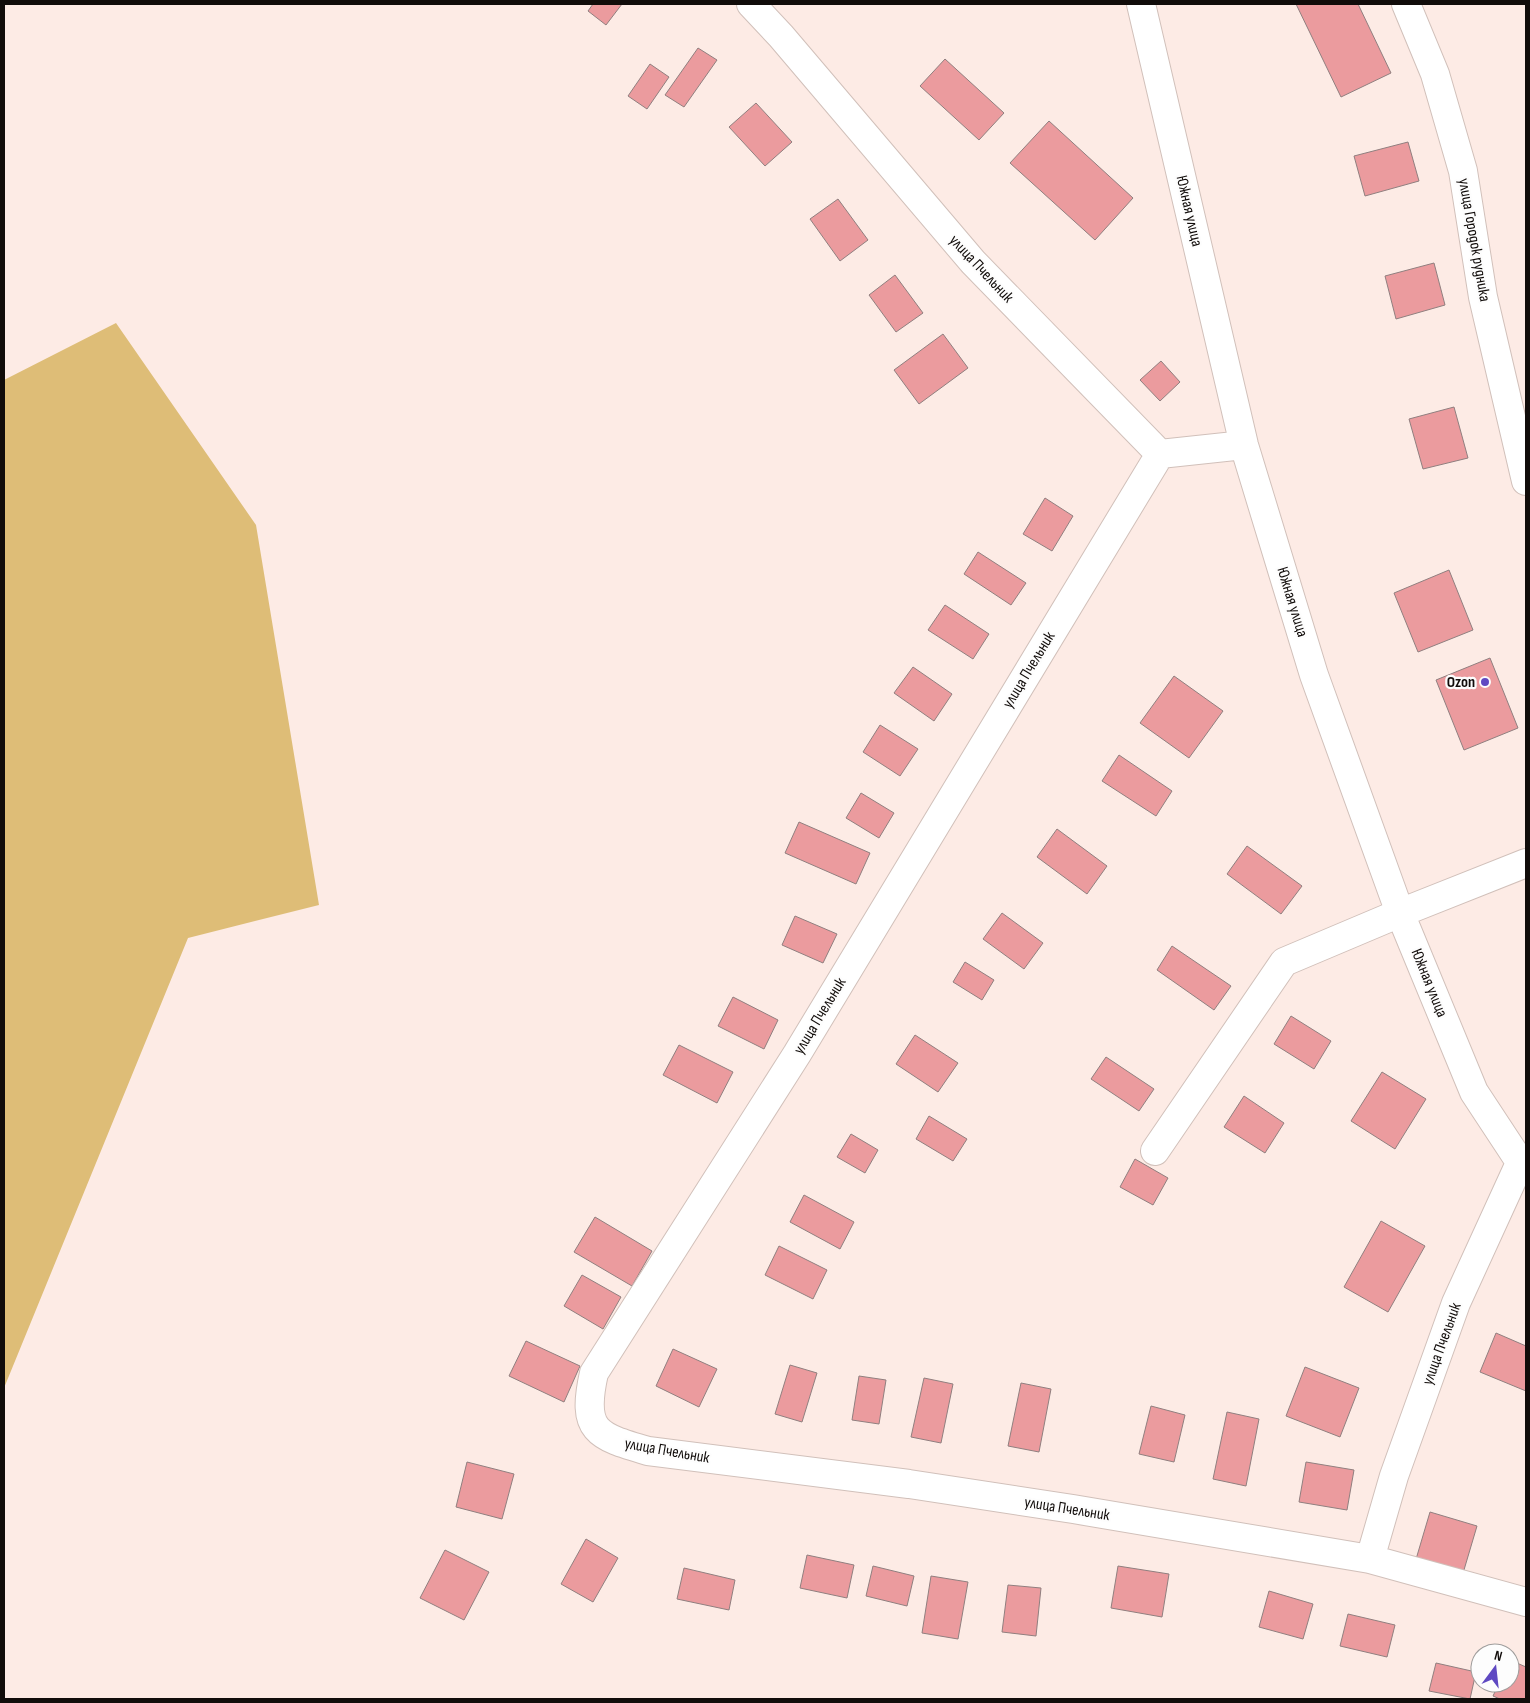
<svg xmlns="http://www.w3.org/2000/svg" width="1530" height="1703" font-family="'Sofia Sans Condensed',sans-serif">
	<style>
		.forest { fill: #debd77 }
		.building { fill: #eb9b9e; stroke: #907f7f }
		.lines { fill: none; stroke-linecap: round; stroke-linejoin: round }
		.minor-casing { stroke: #d1c0ba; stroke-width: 30 }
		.minor { stroke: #fff; stroke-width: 28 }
		.poi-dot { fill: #5f49c2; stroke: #fdfdfd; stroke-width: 2 }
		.labels { text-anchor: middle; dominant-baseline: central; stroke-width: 4.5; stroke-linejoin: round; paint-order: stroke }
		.street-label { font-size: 16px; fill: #110c0a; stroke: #fdfdfd }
		.poi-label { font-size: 16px; font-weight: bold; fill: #110c0a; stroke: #fdfdfd; text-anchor: end }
	</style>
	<rect width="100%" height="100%" fill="#fdebe5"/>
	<!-- forest -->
	<path class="forest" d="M116,323L256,525L319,905L188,938L4,1388V380Z"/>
	<!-- building -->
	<path class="building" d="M593,4H622L606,25L588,11Z
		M1296,4H1358L1391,73L1341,97Z
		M698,48L717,60L684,107L665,95Z
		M945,59L1004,113L979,140L920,86Z
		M650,64L669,77L647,109L628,96Z
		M756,103L792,142L765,166L729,127Z
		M1049,121L1133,198L1095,240L1010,163Z
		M1408,142L1419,181L1365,196L1354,156Z
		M838,199L868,240L840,261L810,219Z
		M1434,263L1445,305L1396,319L1385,276Z
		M895,275L923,313L896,332L869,295Z
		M943,334L968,368L919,404L894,370Z
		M1161,361L1180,382L1160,401L1140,380Z
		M1454,407L1468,458L1423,469L1409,419Z
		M1045,498L1073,516L1052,551L1023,534Z
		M978,552L1026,583L1011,605L964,574Z
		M1449,570L1473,630L1418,652L1394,593Z
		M945,605L989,634L973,659L928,630Z
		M1490,658L1518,728L1464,750L1436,680Z
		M913,667L952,694L934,721L894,693Z
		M1174,676L1223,711L1189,758L1140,723Z
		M880,725L918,749L900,776L863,752Z
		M1119,755L1172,791L1156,816L1102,781Z
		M861,793L894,813L879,838L846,818Z
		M799,822L870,853L856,884L785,853Z
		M1057,829L1107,866L1087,894L1037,857Z
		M1247,846L1302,886L1281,914L1227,874Z
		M1002,913L1043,943L1024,969L983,939Z
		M795,916L837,934L823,963L782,945Z
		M1172,946L1231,986L1214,1010L1157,970Z
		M965,962L994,980L982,1000L953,982Z
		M733,997L778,1020L764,1049L718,1026Z
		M1291,1016L1331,1041L1314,1069L1274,1044Z
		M915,1035L958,1063L938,1092L896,1064Z
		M679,1045L733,1072L717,1103L663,1075Z
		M1106,1057L1154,1089L1139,1111L1091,1079Z
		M1382,1072L1426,1099L1395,1149L1351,1121Z
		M1244,1096L1284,1123L1265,1153L1224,1127Z
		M929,1116L967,1139L953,1161L916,1139Z
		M851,1134L878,1150L865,1173L837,1157Z
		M1135,1159L1168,1178L1153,1205L1120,1187Z
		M804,1195L854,1222L840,1249L790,1222Z
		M595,1217L652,1251L632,1286L574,1252Z
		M1381,1221L1425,1246L1388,1312L1344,1287Z
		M779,1246L827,1270L813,1299L765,1275Z
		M582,1275L621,1297L603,1329L564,1306Z
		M1496,1333L1526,1346V1391L1480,1372Z
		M526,1341L580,1366L564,1402L509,1376Z
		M673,1349L717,1369L699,1407L656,1386Z
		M790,1365L817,1373L802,1422L775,1414Z
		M1305,1367L1359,1388L1340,1437L1286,1416Z
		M859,1376L886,1380L879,1424L852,1420Z
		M924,1378L953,1384L941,1443L911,1437Z
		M1021,1383L1051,1389L1039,1452L1008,1446Z
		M1151,1406L1185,1415L1174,1462L1139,1454Z
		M1227,1412L1259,1419L1246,1486L1213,1479Z
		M467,1462L514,1474L502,1519L456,1507Z
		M1306,1462L1354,1470L1347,1510L1299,1502Z
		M1430,1512L1477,1526L1461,1580L1414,1566Z
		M586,1539L618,1558L593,1602L561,1584Z
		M445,1550L489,1572L464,1620L420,1598Z
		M807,1555L854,1565L847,1598L800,1588Z
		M873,1566L914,1576L907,1606L866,1596Z
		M1118,1566L1169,1574L1162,1617L1111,1608Z
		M684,1568L735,1580L729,1610L677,1599Z
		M931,1576L968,1582L958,1639L922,1633Z
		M1008,1585L1041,1588L1036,1636L1002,1632Z
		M1269,1591L1313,1604L1303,1639L1259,1627Z
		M1348,1614L1395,1625L1387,1657L1340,1646Z
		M1510,1660L1526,1667V1699H1500L1493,1696L1499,1683H1510Z
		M1436,1663L1476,1672L1470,1699L1429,1691Z"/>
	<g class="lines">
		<!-- minor casing -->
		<g class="minor-casing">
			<path id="minor" d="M751,4L781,36L973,262L1160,454L797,1054L594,1373C581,1431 596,1436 648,1451L909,1484L1073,1509L1370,1559L1526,1602
				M1141,4L1244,445L1314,675L1400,913L1474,1092L1526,1171
				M1406,4L1435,74L1463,171L1483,297L1526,481
				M1160,454L1244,445
				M1155,1151L1284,962L1400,913L1526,863
				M1370,1559L1394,1476L1456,1303L1520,1163"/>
		</g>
		<!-- minor -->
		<use href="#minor" class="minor"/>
	</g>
	<!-- markers -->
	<circle class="poi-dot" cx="1485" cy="682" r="5"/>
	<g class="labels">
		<!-- street labels -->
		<g class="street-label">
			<text transform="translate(1189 211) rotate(77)">Южная улица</text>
			<text transform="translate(1474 240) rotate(80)">улица Городок рудника</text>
			<text transform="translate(981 269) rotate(47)">улица Пчельник</text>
			<text transform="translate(1292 602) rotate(73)">Южная улица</text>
			<text transform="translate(1029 670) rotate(-59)">улица Пчельник</text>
			<text transform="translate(1429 983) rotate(68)">Южная улица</text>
			<text transform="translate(820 1016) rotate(-59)">улица Пчельник</text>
			<text transform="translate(1442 1344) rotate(-70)">улица Пчельник</text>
			<text transform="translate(667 1451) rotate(10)">улица Пчельник</text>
			<text transform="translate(1067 1509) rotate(9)">улица Пчельник</text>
		</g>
		<!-- poi labels -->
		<g class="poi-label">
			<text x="1475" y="682">Ozon</text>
		</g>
	</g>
	<!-- border -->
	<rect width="1530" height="1703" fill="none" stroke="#110c0a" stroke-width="10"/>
	<!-- north arrow -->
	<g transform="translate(1495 1668) rotate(15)"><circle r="24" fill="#fdfdfd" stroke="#9f9d9c"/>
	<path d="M0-4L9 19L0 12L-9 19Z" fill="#5f49c2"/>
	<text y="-8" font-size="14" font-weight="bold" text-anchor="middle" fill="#110c0a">N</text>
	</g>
</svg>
